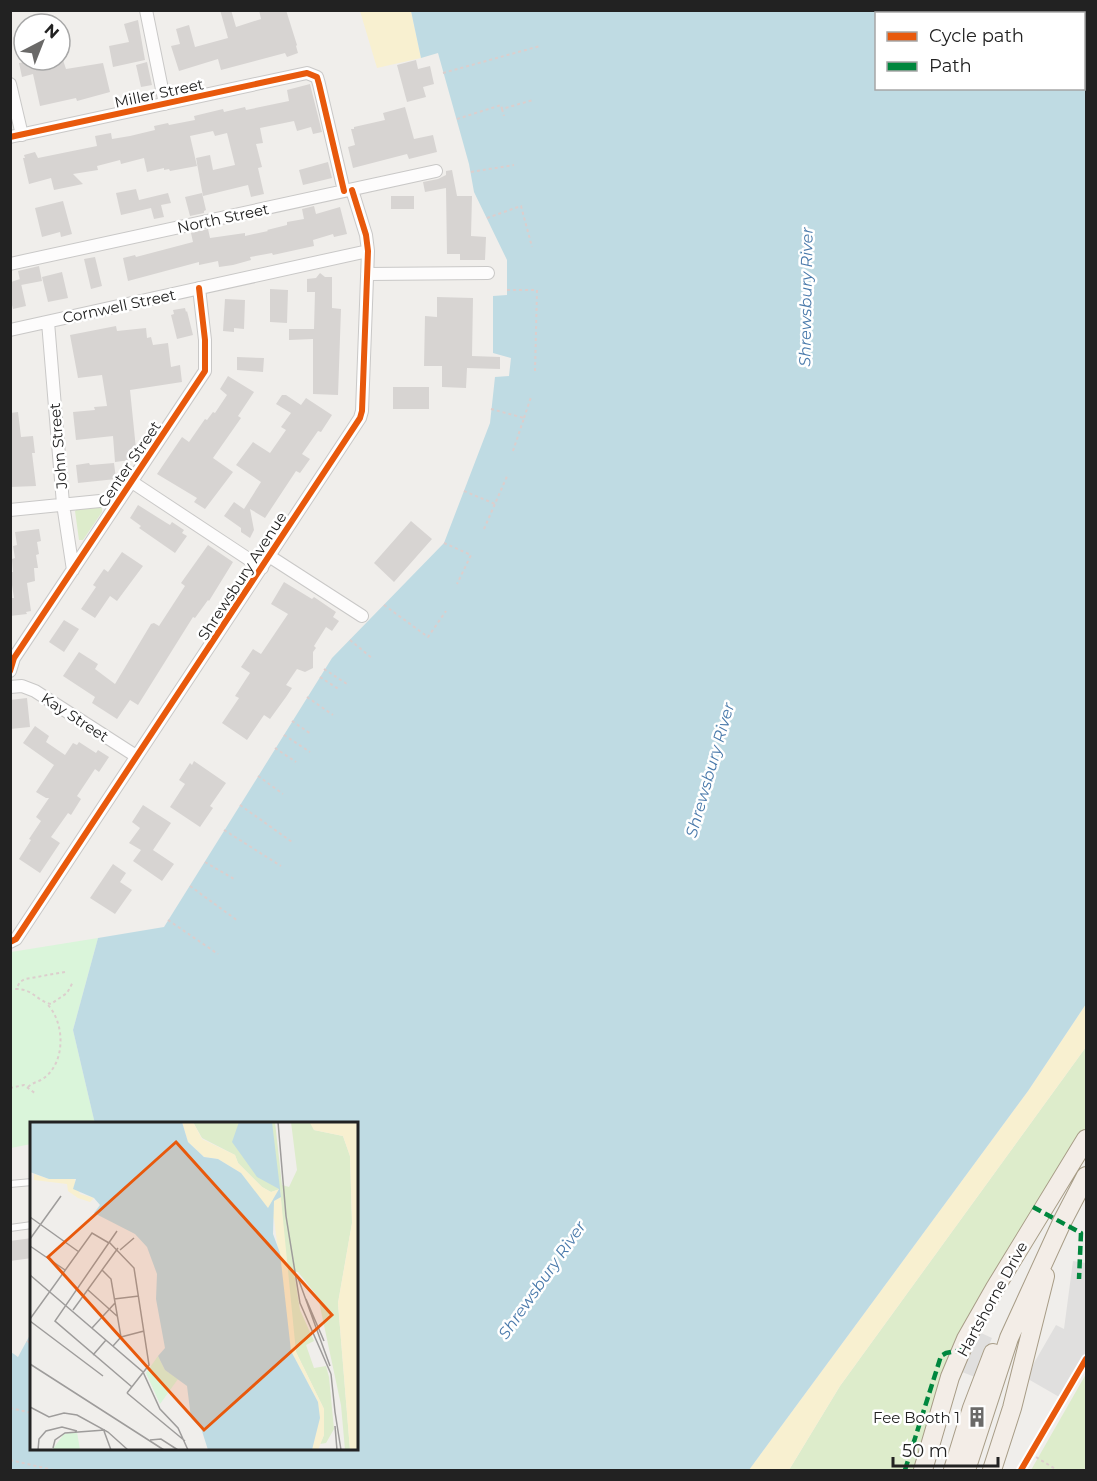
<svg xmlns="http://www.w3.org/2000/svg" width="1097" height="1481" font-family="Montserrat,sans-serif">
	<style>
		.grass { fill: #ddeccb }
		.sand { fill: #f8f0d0 }
		.park { fill: #daf5da }
		.parking { fill: #e0dfde }
		.water { fill: #bfdbe3; fill-rule: evenodd }
		.building { fill: #d7d4d2 }
		.lines { fill: none; stroke-linecap: round; stroke-linejoin: round }
		.lane-casing { stroke: #c9c8c7; stroke-width: 8 }
		.street-casing { stroke: #c9c8c7; stroke-width: 14 }
		.primary-casing { stroke: #a79c86; stroke-width: 20 }
		.path { stroke: #dccecd; stroke-width: 2; stroke-dasharray: 3 3; stroke-linecap: butt }
		.lane { stroke: #fdfcfc; stroke-width: 6 }
		.street { stroke: #fdfcfc; stroke-width: 12 }
		.primary { stroke: #f3ede7; stroke-width: 18 }
		.quiet { stroke: #00873e; stroke-width: 4.5; stroke-dasharray: 9 4.5; stroke-linecap: butt }
		.cycleway-casing { stroke: #fff; stroke-width: 10 }
		.cycleway { stroke: #e8590c; stroke-width: 6 }
		.labels { text-anchor: middle; dominant-baseline: central; stroke-width: 5; stroke-linejoin: round; paint-order: stroke }
		.street-label { font-size: 15px; fill: #222; stroke: #fff }
		.poi-label { font-size: 15px; fill: #222; stroke: #fff; text-anchor: end }
		.water-label { font-size: 16px; font-style: italic; fill: #4a7aab; stroke: #fff }
		.inset-road { fill: none; stroke: #9e9c9b; stroke-width: 1.5 }
		.view { fill: #e8590c; fill-opacity: 0.15; stroke: #e8590c; stroke-width: 3 }
		.inset-edge { fill: none; stroke: #222; stroke-width: 3 }
	</style>
	<rect width="100%" height="100%" fill="#f0eeeb"/>
	<!-- grass -->
	<path class="grass" d="M102,507V512L83,540H79L75,511L77,509Z
		M1086,1047V1128L968,1322L938,1389L914,1470H789L840,1386Z
		M1086,1374V1470H1031Z"/>
	<!-- sand -->
	<path class="sand" d="M360,11H411L421,58L377,68Z
		M1086,1004V1047L840,1386L789,1470H749L1028,1091Z"/>
	<!-- park -->
	<path class="park" d="M98,938L73,1030L95,1124H32L31,1144L11,1148V952Z"/>
	<!-- parking -->
	<path class="parking" d="M1073,1261L1086,1263V1352L1061,1398L1028,1379L1034,1363L1056,1325L1064,1329Z
		M979,1332L992,1338L975,1377L962,1372Z"/>
	<!-- water -->
	<path class="water" d="M411,11H1086V1004L1028,1091L749,1470H11V1352L18,1357L31,1333L32,1450H357V1124H95L73,1030L98,938L164,927L332,658L444,543L490,423L495,377L509,376L511,358L493,353V296L507,295V260L474,192L469,164L438,53L421,58ZM876,14H1084V88H876Z"/>
	<!-- building -->
	<path class="building" d="M220,10H231L236,27L261,19L259,10H286L297,45L296,46L298,53L287,57L285,53L221,70L218,59L179,71L171,46L180,44L176,29L189,25L195,47L228,38Z
		M138,20L145,60L113,67L109,46L129,42L124,24Z
		M38,60L39,66L63,60L66,69L103,63L110,92L77,101L76,98L40,106L33,74L22,77L19,63Z
		M416,60L418,69L430,66L434,84L423,87L426,97L407,102L397,65Z
		M147,62L152,85L141,87L136,65Z
		M310,84L322,132L313,134L311,127L297,131L294,121L260,128L263,143L256,144L262,167L258,168L264,194L251,197L248,185L203,196L196,158L210,155L213,170L235,165L227,133L215,136L213,131L190,136L197,166L170,171L169,169L164,170V168L147,172L144,158L121,164L120,160L97,166L98,170L73,174L83,184L54,190L51,178L29,184L23,158H25L24,155L35,152L38,158L97,146L95,136L111,133L112,139L130,136L155,130L154,126L168,123L169,125L195,120L194,116L223,109L224,112L245,107L246,110L289,101L287,90Z
		M405,107L414,139L433,135L437,152L409,159L407,154L353,168L348,147L355,145L351,129H354V127L385,120L383,113Z
		M328,162L332,178L303,185L299,170Z
		M452,170L457,196H472L471,236L486,237L485,260H460V254H447L446,188L425,192L423,182L438,179L446,175V171Z
		M136,189L139,200L168,193L171,203L161,205L164,217L154,219L151,208L121,215L116,193Z
		M202,193L206,210L204,211V213L190,216L185,197Z
		M391,196H414V209H391Z
		M63,201L72,234L61,237L60,232L42,237L35,208Z
		M314,206L316,214L340,207L347,234L334,237L333,234L313,240L314,246L273,255L272,253L250,257L251,260L233,265L219,267L218,261L199,265V262L128,281L123,258L135,255L136,257L193,242L191,233L208,229L210,238L245,233V236L268,231L267,230L287,225V222L304,219L302,209Z
		M95,257L102,286L91,289L84,259Z
		M39,266L42,281L21,285L18,271Z
		M62,272L68,298L48,302L42,277Z
		M320,273L325,277H332V308L341,309L338,395L313,394V339L289,340V329H314L315,292H307V279L316,278Z
		M20,279L26,306L13,309L10,297L11,282Z
		M270,289L288,290L287,323L270,322Z
		M437,297L473,298L472,356L500,357V369L467,368L466,388L442,387V366H424L425,316L437,317Z
		M225,299L245,300L244,329L234,328V332L223,331Z
		M185,308L186,312L187,311L193,335L177,339L171,315L174,314L173,310Z
		M116,326L117,331L146,328L147,338L151,337L153,345L168,343L171,367L180,365L182,382L130,390L136,449H130L131,460L115,462L113,436L76,440L73,412L95,410L94,407L107,406L102,375L78,378L70,335Z
		M237,357L264,358L263,372L237,370Z
		M228,376L254,392L238,416L241,418L213,458L233,472L205,509L194,502L197,498L157,474L182,437L189,442L205,419L207,420L213,412L215,413L227,395L220,389Z
		M393,387H429V409H393Z
		M282,395H286L301,405L306,398L332,415L321,432L318,431L302,454L310,459L300,473L296,471L265,518L250,509L254,530L250,538L241,532V528L224,516L234,502L244,509L261,482L236,465L253,442L270,453L286,430L281,427L291,413L276,404Z
		M18,412L21,437L33,436L35,453H32L36,486L10,487V413Z
		M89,463L90,465L114,463L116,479L78,483L76,465Z
		M138,505L165,522L170,525L172,522L184,530L182,533L187,536L175,553L139,528L141,526L130,518Z
		M411,521L432,539L394,582L374,563Z
		M39,529L41,541L37,542L39,554L36,555L38,568H34L35,581L27,583L31,611L26,612L27,614L10,616V598H14L10,572H13L12,559L15,558L13,546L17,545L15,532Z
		M208,545L233,562L209,601L208,600L195,618L193,617L138,705L130,700L117,719L92,703L95,697L63,676L79,652L98,664L95,669L115,684L151,624L154,623L159,626L185,586L181,583Z
		M122,552L143,566L117,601L110,596L95,618L81,609L96,587L93,585L104,569L108,572Z
		M284,582L312,599L314,597L336,612L333,617L339,621L332,631L326,627L314,646L316,648L313,652V668L305,672L297,669L286,685L292,688L286,697L270,719L264,715L247,740L222,723L239,698L235,696L250,673L241,667L253,649L261,654L288,614L271,604Z
		M64,620L79,629L64,652L49,642Z
		M27,698L30,727L10,729V700Z
		M35,726L49,736L46,742L65,755L73,743L77,745L79,742L96,753L98,750L109,757L99,772L95,769L77,796L81,799L71,815L68,813L51,837L60,843L40,873L19,859L31,840L29,839L41,821L36,817L49,798H46L36,792L54,765L23,743Z
		M194,761L226,783L210,806L213,808L200,827L170,807L185,784L179,780L190,763L192,765Z
		M143,805L171,823L153,850L174,864L162,881L133,861L141,850L129,843L140,828L132,822Z
		M113,864L126,873L120,882L132,890L115,914L90,898Z
		M32,1238V1258L10,1261V1241Z"/>
	<g class="lines">
		<!-- lane casing -->
		<g class="lane-casing">
			<path id="lane" d="M10,1184L32,1182
				M10,1228L32,1225"/>
		</g>
		<!-- street casing -->
		<g class="street-casing">
			<path id="street" d="M146,10L165,104
				M10,84L22,135
				M10,137L307,73L317,77L319,84L344,191
				M10,264L436,171
				M367,274L488,273
				M48,322L63,504L73,570
				M10,330L368,251
				M132,482L262,568
				M10,510L120,499
				M269,556L362,616
				M10,671L14,658L205,371V340L199,288
				M10,687L22,686L35,691L136,756
				M10,942L16,939L360,418L362,411L368,251L366,235L352,190"/>
		</g>
		<!-- primary casing -->
		<g class="primary-casing">
			<path id="primary" d="M923,1470L950,1377L966,1339L995,1288L1086,1139
				M953,1470L972,1408L993,1353
				M966,1470L1009,1338L1062,1222L1086,1176
				M992,1470L1012,1408L1045,1276"/>
		</g>
		<!-- path -->
		<path class="path" d="M443,73L540,46
			M502,109L504,116
			M457,119L501,105L502,109L533,100
			M471,172L514,165
			M487,218L521,206L532,247
			M507,290H537L535,372
			M491,409L524,418L513,451
			M524,418L531,397
			M464,491L495,504
			M484,529L508,474
			M444,543L471,555L457,584
			M384,605L428,637L446,611
			M350,640L373,659
			M324,669L347,684
			M320,677L340,690
			M307,697L333,715
			M292,721L311,734
			M284,735L310,752
			M275,748L296,762
			M258,776L283,794
			M240,805L292,842
			M224,830L281,866
			M205,862L234,879
			M190,886L238,921
			M168,920L218,954
			M65,972L25,979L20,982L16,989C33,989 37,1001 51,1004L67,993L73,982
			M28,1087C33,1082 39,1082 44,1078C66,1062 65,1022 47,1004
			M10,1088L24,1085L36,1094
			M27,1341L32,1344
			M10,1408L32,1413
			M1031,1454L1057,1470
			M10,1460L53,1470"/>
		<!-- lane -->
		<use href="#lane" class="lane"/>
		<!-- street -->
		<use href="#street" class="street"/>
		<!-- primary -->
		<use href="#primary" class="primary"/>
		<!-- quiet -->
		<path class="quiet" d="M1033,1207L1081,1233L1079,1279
			M905,1470L941,1356L946,1353L962,1350"/>
		<!-- cycleway casing -->
		<g class="cycleway-casing">
			<path id="cycleway" d="M10,137L307,73L317,77L319,84L344,191
				M10,671L14,658L205,371V340L199,288
				M10,942L16,939L360,418L362,411L368,251L366,235L352,190
				M1021,1470L1086,1359"/>
		</g>
		<!-- cycleway -->
		<use href="#cycleway" class="cycleway"/>
	</g>
	<!-- icons -->
	<defs>
		<g id="building-bare" transform="scale(1.62)"><path d="M-4-6H4V6H1V3H-1V6H-4ZM-2.5-4.3h1.7v1.8h-1.7ZM.8-4.3h1.7v1.8H.8ZM-2.5-1h1.7V.8h-1.7ZM.8-1h1.7V.8H.8Z" fill="#6a6968" stroke="#fff" stroke-width="2.5" paint-order="stroke"/></g>
	</defs>
	<g fill-rule="evenodd">
		<use href="#building-bare" x="977" y="1417"/>
	</g>
	<g class="labels">
		<!-- street labels -->
		<g class="street-label">
			<text transform="translate(159 93) rotate(-12)">Miller Street</text>
			<text transform="translate(223 218) rotate(-12)">North Street</text>
			<text transform="translate(119 306) rotate(-12)">Cornwell Street</text>
			<text transform="translate(58 446) rotate(-95)">John Street</text>
			<text transform="translate(129 464) rotate(-56)">Center Street</text>
			<text transform="translate(242 576) rotate(-57)">Shrewsbury Avenue</text>
			<text transform="translate(75 717) rotate(33)">Kay Street</text>
			<text transform="translate(992 1299) rotate(-61)">Hartshorne Drive</text>
		</g>
		<!-- poi labels -->
		<g class="poi-label">
			<text x="960" y="1417">Fee Booth 1</text>
		</g>
		<!-- water labels -->
		<g class="water-label">
			<text transform="translate(806 297) rotate(-89)">Shrewsbury River</text>
			<text transform="translate(710 770) rotate(-74)">Shrewsbury River</text>
			<text transform="translate(542 1280) rotate(-55)">Shrewsbury River</text>
		</g>
	</g>
	<!-- overview -->
	<g transform="translate(30 1122)">
		<rect width="328" height="328" fill="#f0eeeb"/>
		<path d="M163,0H245L252,63L259,65L267,48L261,0H281L284,8L313,14L320,34L322,101L308,181L320,328H315L311,283L288,175L268,150H264L270,188L284,219L276,223L284,246L296,244L299,255L304,307L296,321L290,322L294,313V287L266,230L262,209L250,67L241,70L232,65L208,41L205,33L172,16Z" fill="#ddeccb"/>
		<path d="M152,0H163L172,17L205,33L208,41L232,65L241,70L250,67L266,230L294,287V313L288,328H282L288,280L261,229L244,97L211,51L188,37L174,35L158,20ZM328,0L329,328H320L308,181L322,101L320,34L313,14L284,8L280,1ZM4,52L19,57L44,56L50,72L64,76L60,80L48,76L38,69L37,62L4,58Z" fill="#f8f0d0"/>
		<path d="M128,234L135,248L148,257L130,282L116,251ZM47,310L50,328H22L34,312Z" fill="#daf5da"/>
		<path d="M0,0H152L158,20L174,35L188,37L211,51L238,86L249,67L227,55L202,20L209,0H242L251,75L244,79L243,112L250,131L261,229L288,280L290,296L282,328H178L171,306L161,296L157,264L135,248L128,234L135,226L126,177L127,152L117,125L105,112L64,91L70,83L64,76L43,67L46,57H19L0,50Z" fill="#bfdbe3"/>
		<path class="inset-road" d="M248,0L256,94L270,181L301,252M0,95L49,130M87,109L25,199L102,265M0,117L31,74M79,120L104,146L119,243L97,271M0,124L35,148M90,128L104,116M72,148L81,157L91,215L83,224M0,153L113,250L130,287L148,306L158,328M268,156L300,244M58,168L87,194M84,177L109,174M276,177L294,219M43,188L88,126M0,197L62,111L79,121M0,199L73,254M62,206L85,181M91,215L114,209M63,233L76,218M0,242L134,328M301,252L305,290M97,271L155,319M0,285L19,295L34,291L47,293L78,310L98,328M305,290L311,328M305,304L307,328M74,309L81,328M120,318L131,317L148,328M23,326L25,318L35,311L75,308M8,328L9,317L16,309L32,305L47,309"/>
		<path class="view" d="M146,20L302,193L174,308L18,135Z"/>
		<rect width="328" height="328" class="inset-edge"/>
	</g>
	<!-- border -->
	<rect width="1097" height="1481" fill="none" stroke="#222222" stroke-width="24"/>
	<!-- legend -->
	<rect x="875" y="12" width="210" height="78" fill="#ffffff" stroke="#a7a7a7" stroke-width="1.5"/>
	<rect x="887" y="32" width="30" height="9" fill="#e8590c" stroke="#a7a7a7" stroke-width="1.5"/>
	<text x="929" y="42" font-size="18" fill="#222222">Cycle path</text>
	<rect x="887" y="62" width="30" height="9" fill="#00873e" stroke="#a7a7a7" stroke-width="1.5"/>
	<text x="929" y="72" font-size="18" fill="#222222">Path</text>
	<!-- north arrow -->
	<g transform="translate(42 42) rotate(42)"><circle r="28" fill="#ffffff" stroke="#a7a7a7" stroke-width="1.5"/>
	<path d="M0-4.5L10 22L0 15L-10 22Z" fill="#6a6968"/>
	<text y="-9" font-size="16" font-weight="bold" text-anchor="middle" fill="#222222">N</text>
	</g>
	<!-- scale -->
	<path d="M893 1457v9h105v-9" fill="none" stroke="#222222" stroke-width="3"/>
	<text x="902" y="1457" font-size="18" fill="#222222" stroke="#ffffff" stroke-width="4.5" paint-order="stroke">50 m</text>
</svg>
